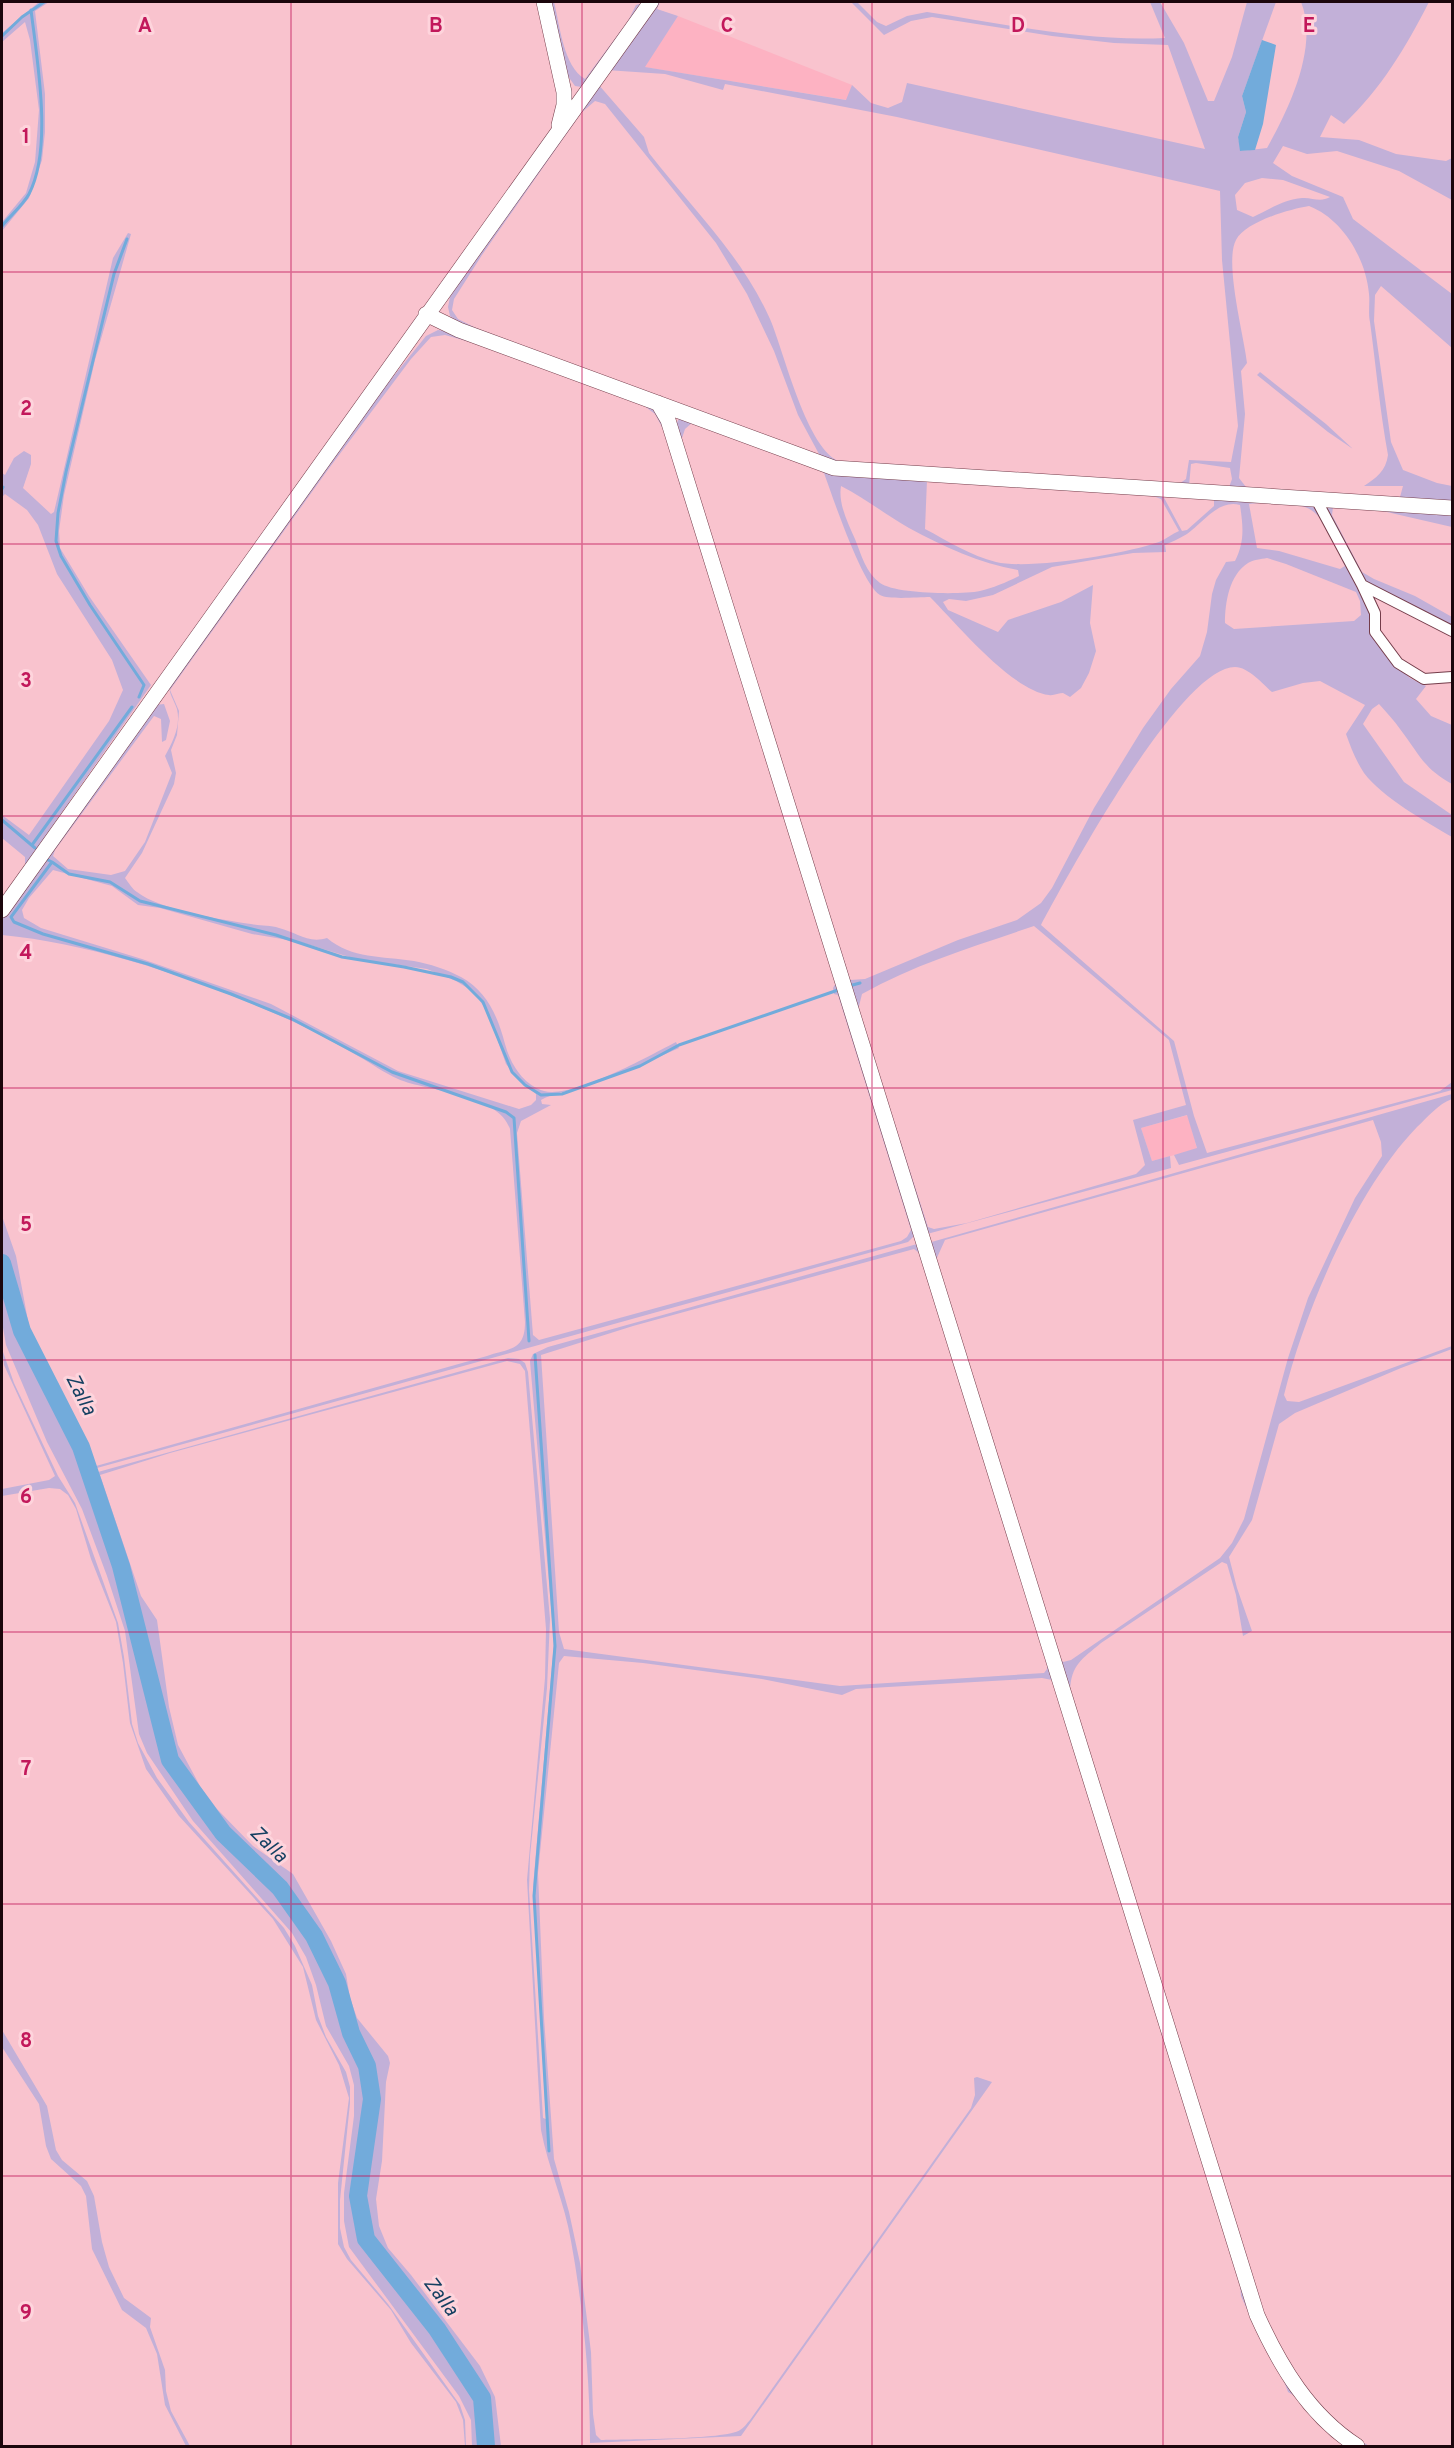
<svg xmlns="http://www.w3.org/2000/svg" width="1454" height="2448" font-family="Overpass,sans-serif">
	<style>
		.built { fill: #fdb2c2 }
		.green { fill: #c2b0d8; fill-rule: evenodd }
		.water { fill: #72abdb }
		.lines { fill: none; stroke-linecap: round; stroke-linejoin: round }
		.stream { stroke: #72abdb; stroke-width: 3 }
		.river { stroke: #72abdb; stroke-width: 18 }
		.street-casing { stroke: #743c4a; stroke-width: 12 }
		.secondary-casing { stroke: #743c4a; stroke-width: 16 }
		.street { stroke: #fff; stroke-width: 10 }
		.secondary { stroke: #fff; stroke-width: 15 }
		.grid { fill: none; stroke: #c2185b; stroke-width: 1.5; stroke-opacity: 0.55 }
		.labels { text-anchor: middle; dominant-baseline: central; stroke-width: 6; stroke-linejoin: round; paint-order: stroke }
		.water-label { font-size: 20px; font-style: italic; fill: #154061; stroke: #fed4dc }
		.grid-label { font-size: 20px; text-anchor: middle; font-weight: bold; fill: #c2185b; stroke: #fed4dc; stroke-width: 6; stroke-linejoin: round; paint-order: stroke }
	</style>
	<rect width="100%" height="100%" fill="#f9c3ce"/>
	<!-- built -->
	<path class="built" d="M678,16L852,85L847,100L644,67Z
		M1188,1115L1197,1149L1152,1161L1141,1128Z"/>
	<!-- green -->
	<path class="green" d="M39,2H49L35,11L45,94V132L42,160L29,198L2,231V222L26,193L35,162L39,110L30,40L25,22L2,42V33Z
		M549,2H554C560,25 563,66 585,79L628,21L636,5L646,2L605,59L582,87L575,86L565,72Z
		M656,2H660L657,9L678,16L645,67L846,100L852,85L871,103L888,108L902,102L907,83L1205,149L1168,45L1114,43L1052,36L932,17L911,21L884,35L851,2H857L877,22L886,26L907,16L927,12C1005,24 1086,42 1165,38L1150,2H1160L1184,43L1208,101H1214L1232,57L1247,2H1276L1242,96L1246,112L1238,137L1241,151L1267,148C1289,109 1319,46 1301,2H1429C1406,47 1381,89 1344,124L1331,115L1320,137L1359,140L1396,154L1446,161L1452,158V200L1399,171L1337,151L1307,154L1283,146L1273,163L1292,176L1343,197L1353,219L1452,294V348L1381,286L1375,295L1374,321L1391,442L1403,470L1437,483L1452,486V506L1227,493L1232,479L1230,468L1196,463L1191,464L1189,486L833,463L460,323L450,316L448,307L450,297L477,255L598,84L644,137L649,153C691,207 742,256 770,319C784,351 807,452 841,462L1179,484L1186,479L1189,460L1231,462L1238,426L1222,260L1220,191L897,117L725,84L723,90L665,74L606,70ZM595,101L605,104L716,243L747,294L774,351L798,415L819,454L815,456L476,328L458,319L452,310L454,299L482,255L581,113ZM1262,178L1283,180L1330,197C1320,203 1312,197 1302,198C1285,199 1268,210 1253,217L1237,210L1235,195L1245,183ZM1309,206C1343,219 1366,259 1369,294C1370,303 1368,313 1370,322C1376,367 1380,411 1388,455C1386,471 1376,478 1364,486H1403L1400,497L1266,491L1246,487L1239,478L1245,414L1241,371L1247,363C1244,336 1224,262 1236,240C1245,222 1290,209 1309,206Z
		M128,233L131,234L95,360L64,495L59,531L60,548L89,596L151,685L25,865V857L2,838V815L29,835L109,721L123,690L112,660L57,574L38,525L27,510L5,494L2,497V473L5,475L14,458L24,451L31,455V464L23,488L51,514L54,512L113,258Z
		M438,330L450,332L650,403L665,424L914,1236L908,1242L97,1468L98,1472L508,1358L519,1359L525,1363L528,1372L550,1619L547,1688L530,1856L529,1890L543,2118L546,2119L533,1887L554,1642L530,1361L533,1354L548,1347L917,1244L1260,2332L1349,2446H1345L1321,2426L1295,2396L1288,2392L1282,2376L1264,2347L1241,2296L1240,2283L1052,1680L1042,1678L888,1687L856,1689L842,1695L762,1679L643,1663L564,1656L559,1663L538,1873L544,2018L554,2159L569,2212L580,2263L591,2352L593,2414L596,2435L601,2440C624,2439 726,2440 740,2430C744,2428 747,2423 750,2420L971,2108L975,2095L974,2078L977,2077L992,2082L741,2436L590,2443C590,2377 583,2307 571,2241C565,2203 548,2168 541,2130L527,1880L545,1678L546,1629L525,1371L520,1364L507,1361L170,1453L100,1475L141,1596L157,1620L169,1707L178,1745L200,1786L217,1809L253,1846L293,1874L331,1941L346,1974L350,1998L357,2018L388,2056L390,2063L386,2082L382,2161L376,2199L379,2226L388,2248L411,2275L480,2366L495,2397L501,2446H472L471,2420L459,2396L349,2247L344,2221V2193L354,2116V2085L349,2066L326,2026L316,1985L306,1957L292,1933L193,1821L147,1753L139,1734L125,1631L107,1576L82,1509L47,1442L6,1345L2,1322V1216L16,1256L31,1337L43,1372L81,1432L96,1466L487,1356C510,1348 525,1351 525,1322L510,1129C498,1093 428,1092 398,1079C384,1073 371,1063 358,1056C337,1044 316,1032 294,1022C207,982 96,944 2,935V919L151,708L155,705L164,704L170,721L166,740L162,742L161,719L154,716L55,850L53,856L68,869L111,875L125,871L145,842L172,773L165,756C173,741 181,726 177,709C174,700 169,694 169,685L368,408L426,336ZM445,335L488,347L643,405L655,414L663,429L836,983L833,988L834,994L838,995L911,1230L907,1237L901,1241L539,1340L533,1335L517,1133L521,1121L551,1105L542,1104L541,1100C553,1093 573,1090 586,1086C618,1075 649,1061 679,1048L676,1042C649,1056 572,1099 544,1091C523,1085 510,1063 505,1044C498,1017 487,991 461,977C446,969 430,964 414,961C382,956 352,959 327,938C308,944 296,932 279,928C270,925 260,926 251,924C222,920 160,910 137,892C132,889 129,883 125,878L142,853L174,784L176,773L171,750L177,735L179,711L170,690L327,471L411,359L431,337ZM53,870L112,886L138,905L160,908L252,934L300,942L356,959L427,969L456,981L474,992L488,1013L506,1064L517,1078L536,1094V1100L531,1105L519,1109L398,1071L271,1004L142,959L41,928L24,918L22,910L29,898ZM914,1249L919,1253L1047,1660V1669L1044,1673L840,1686L564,1649L559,1632L541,1355L633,1326Z
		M1260,372L1326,424L1353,449L1328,432L1257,375Z
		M680,417L809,462L1162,494L1182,531L1187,530L1214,506V498L1308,504L1316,509L1325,518L1395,664L1410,678L1426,686L1416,699L1431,716L1452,725V784C1423,768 1420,755 1400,729C1394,720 1386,712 1379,704L1372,709L1363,724L1404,782L1452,815V837C1425,821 1383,798 1364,773C1356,761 1351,748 1346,734L1365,705L1320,681L1303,683L1272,692C1263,684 1248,667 1235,667C1180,667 1067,877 1041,925L1174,1041L1194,1116L1207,1153L1440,1091L1452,1082V1090L1179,1165L1174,1155L1197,1148L1187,1115L1141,1128L1152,1161L1170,1156L1171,1168L927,1234L675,426ZM693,422L815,467L824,473C832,495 862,585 880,595C889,600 918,597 930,597C957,624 1011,690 1049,695C1053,696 1059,693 1063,693L1070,697L1081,688L1089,673L1096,651L1090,623L1093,585L1061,602L1008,620L998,632L948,610L943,602L949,599L966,601L993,595L1052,567L1133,553L1166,552L1165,545C1172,542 1180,538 1187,534C1203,523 1218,499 1240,505C1243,526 1245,541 1235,561L1226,562L1216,580L1212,594L1207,632L1200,656L1171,689L1143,728L1094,808L1052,888L1041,903L1017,920L958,940L865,979L850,980L681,441L685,429ZM927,480L1153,496L1161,499L1179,531C1172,534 1166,539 1159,542C1125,554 1030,570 996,562C971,556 948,541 925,529ZM841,486C865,498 886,515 909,528C944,547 979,563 1018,570L1019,576C1007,582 993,588 980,591C961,595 895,594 880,583C866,573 861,554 855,539C848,523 838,504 841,486ZM1269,502C1280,503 1292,503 1302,506C1326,512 1335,547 1345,566L1340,569L1279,551L1257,548L1249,504ZM1267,558L1286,564L1356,592L1360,601L1361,615L1354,621L1234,629L1225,623C1225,603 1229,575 1248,563C1253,560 1261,559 1267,558ZM1034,926L1169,1040L1186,1105L1133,1120L1145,1165L1136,1174L967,1223L934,1229L928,1227L858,1010L862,994C917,963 976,946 1034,926Z
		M1326,506L1452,513V527L1378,510L1333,507L1332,515L1362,572L1374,579L1415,596L1452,617V626L1384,595L1361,578Z
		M1452,1094V1099C1438,1104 1428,1117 1417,1127C1356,1190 1305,1310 1284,1395L1287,1401L1299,1402L1452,1346V1349L1401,1368L1295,1413L1279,1424L1252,1520L1229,1557L1237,1588L1252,1631L1243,1636L1236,1595L1227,1564L1222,1562L1101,1643C1082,1659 1071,1665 1070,1691L1268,2327C1293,2374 1323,2418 1369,2446H1362L1310,2398L1266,2331L928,1243ZM1373,1120L1381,1142L1382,1156L1355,1198L1308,1298L1288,1358L1244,1519L1232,1543L1220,1558L1071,1660L1063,1662L1058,1656L935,1262L945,1240Z
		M2,1349L14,1383L58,1476L75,1503L118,1623L124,1657L132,1724L138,1743L157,1778L189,1822L284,1928L295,1946L312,1985L318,2016L326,2037L346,2072L350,2087V2103L340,2200V2228L344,2247L351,2260L388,2304L460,2405L465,2420L466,2446H465L463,2420L456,2402L411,2343L391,2310L347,2259L338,2244V2183L349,2098L339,2065L316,2020L303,1967L273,1919L179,1816L146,1769L130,1723L123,1663L116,1622L91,1559L76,1509L68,1495L60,1489L49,1488L2,1496V1489L49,1480L55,1476L4,1365Z
		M2,2030L47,2106L56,2150L62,2160L87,2181L94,2196L102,2242L109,2267L124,2298L151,2318L150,2327L165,2370L166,2391L171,2411L190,2446H186L165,2405L157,2354L146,2328L122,2310L92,2249L86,2196L81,2186L51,2159L46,2146L39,2104L2,2047Z"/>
	<!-- water -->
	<path class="water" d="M1262,40L1276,45L1263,124L1255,150L1240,151L1238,137L1246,112L1242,96Z"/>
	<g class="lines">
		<!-- stream -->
		<path class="stream" d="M2,36L22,17L44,2
			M2,226C10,216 23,205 29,194C53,148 37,60 31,10
			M127,239L114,274L66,472L58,513L56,541L61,556L90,605L144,685L139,697
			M2,489L3,487
			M2,820L35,848
			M32,845L132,707
			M48,860L52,862L11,917L14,922L43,934L148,964L231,994L292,1019L392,1072L506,1112L514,1118L529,1341
			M52,862L69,874L110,882L140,901L276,935L342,957L404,967L451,977L463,982L483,1002L512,1072L525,1085L541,1095L562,1094L640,1066L679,1045L838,990
			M849,986L860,983
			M535,1355L555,1646L534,1896L549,2151"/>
		<!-- river -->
		<path class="river" d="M2,1263L22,1331L81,1447L121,1566L170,1760L223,1833L280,1888L314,1936L337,1983L351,2033L367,2066L372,2099L358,2196L366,2239L437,2329L482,2398L486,2446"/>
		<!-- street casing -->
		<g class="street-casing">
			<path id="street" d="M1317,501L1362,585L1452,631
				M1362,585L1375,613V632L1398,663L1424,679L1452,677"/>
		</g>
		<!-- secondary casing -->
		<g class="secondary-casing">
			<path id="secondary" d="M544,2L564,92V105L559,125
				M426,314L459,330L834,468L1452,508
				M658,403L668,420L1257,2315C1280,2366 1309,2415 1357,2446
				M2,910L651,2"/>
		</g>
		<!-- street -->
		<use href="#street" class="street"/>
		<!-- secondary -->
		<use href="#secondary" class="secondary"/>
	</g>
	<!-- grid -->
	<path class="grid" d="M291,2V2446M582,2V2446M872,2V2446M1163,2V2446M2,272H1452M2,544H1452M2,816H1452M2,1088H1452M2,1360H1452M2,1632H1452M2,1904H1452M2,2176H1452"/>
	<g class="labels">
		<!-- water labels -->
		<g class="water-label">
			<text transform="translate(80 1395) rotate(63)">Zalla</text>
			<text transform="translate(268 1845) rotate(44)">Zalla</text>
			<text transform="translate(440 2297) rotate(53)">Zalla</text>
		</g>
	</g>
	<g class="grid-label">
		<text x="145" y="32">A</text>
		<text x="436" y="32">B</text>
		<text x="727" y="32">C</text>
		<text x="1018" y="32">D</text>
		<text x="1309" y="32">E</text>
		<text x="26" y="143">1</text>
		<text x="26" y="415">2</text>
		<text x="26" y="687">3</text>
		<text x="26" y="959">4</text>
		<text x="26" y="1231">5</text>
		<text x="26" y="1503">6</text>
		<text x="26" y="1775">7</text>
		<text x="26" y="2047">8</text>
		<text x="26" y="2319">9</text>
	</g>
	<!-- border -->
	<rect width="1454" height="2448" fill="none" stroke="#1b060c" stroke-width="6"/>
</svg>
